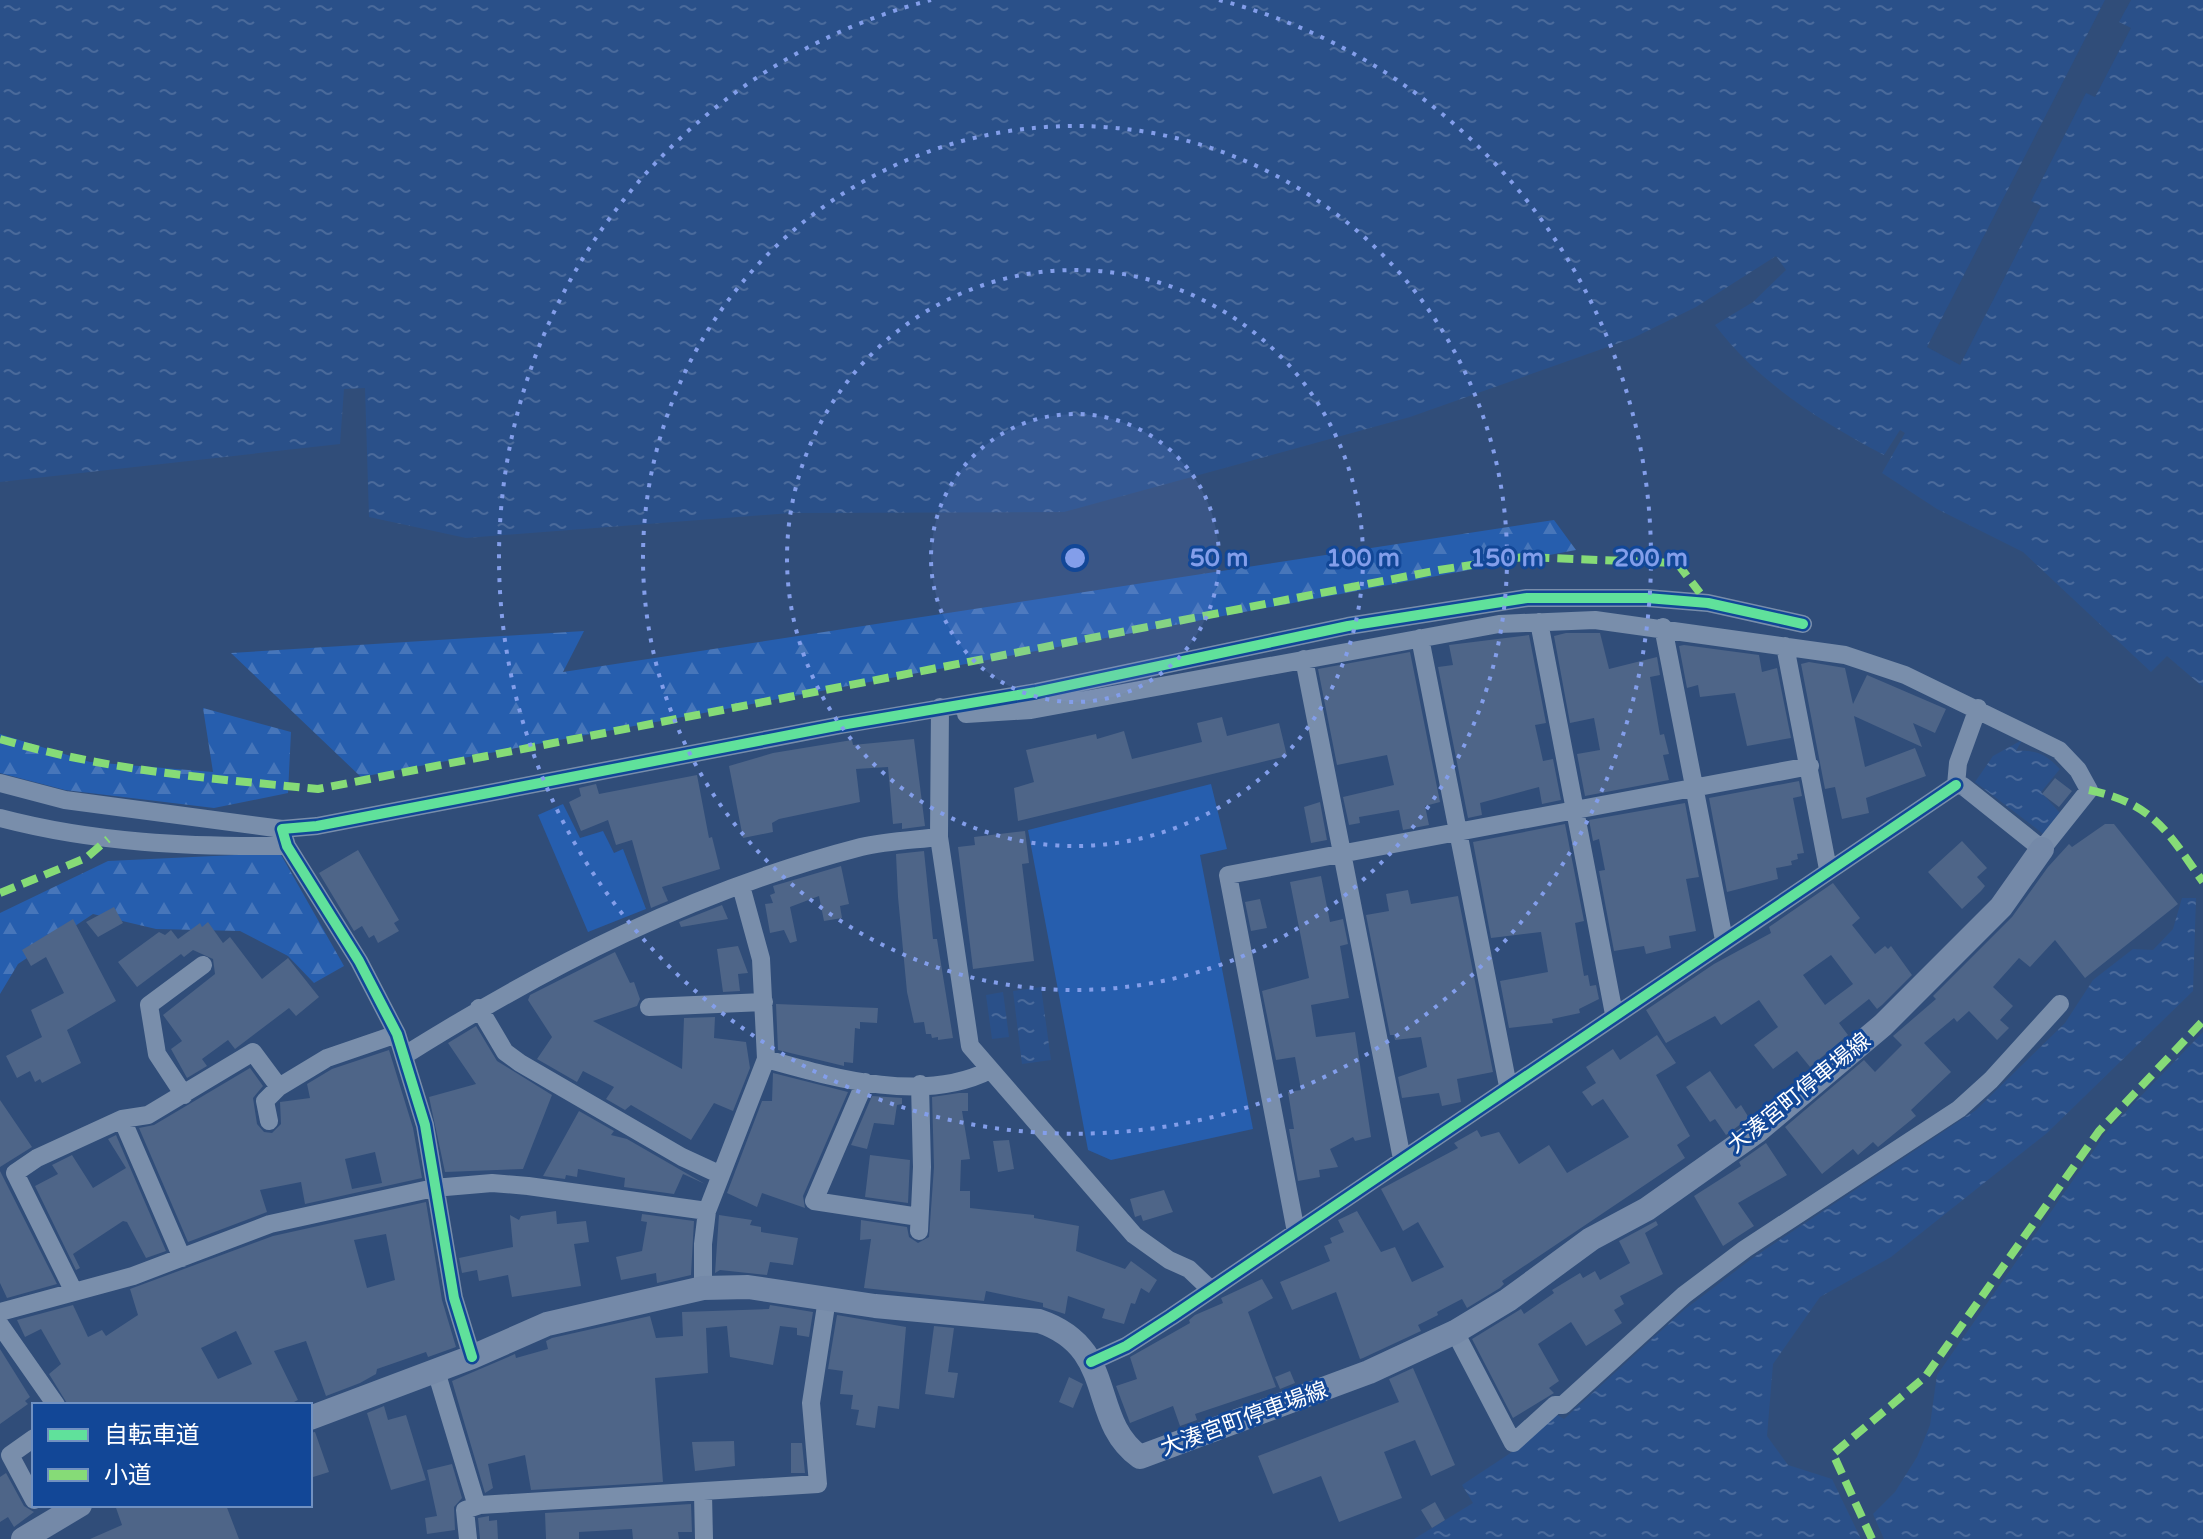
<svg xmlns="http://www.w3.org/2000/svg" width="2203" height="1539" font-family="'Varela Round','Noto Sans JP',sans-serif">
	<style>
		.forest { fill: url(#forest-firs) }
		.park { fill: #265eae }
		.water { fill: url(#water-ripples) }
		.pier { fill: #304d79 }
		.building { fill: #4e6588; fill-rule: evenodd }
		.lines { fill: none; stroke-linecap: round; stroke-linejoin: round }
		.street { stroke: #798eab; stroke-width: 18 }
		.secondary { stroke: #7489a8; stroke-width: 24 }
		.quiet { stroke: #86db77; stroke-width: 8; stroke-dasharray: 16 8; stroke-linecap: butt }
		.cycleway-casing { stroke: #124797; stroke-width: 15 }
		.cycleway { stroke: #60e19b; stroke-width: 10 }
		.ring { fill: none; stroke: #839eea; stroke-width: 4; stroke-dasharray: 4 8 }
		.labels { text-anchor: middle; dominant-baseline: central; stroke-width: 6; stroke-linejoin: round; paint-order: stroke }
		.street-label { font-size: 22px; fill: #fff; stroke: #124797 }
		.centre { fill: #839eea; stroke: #124797; stroke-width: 4 }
		.ring-label { font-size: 24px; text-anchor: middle; font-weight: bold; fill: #839eea; stroke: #124797; stroke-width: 6; stroke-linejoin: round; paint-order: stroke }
	</style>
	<defs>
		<pattern id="forest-firs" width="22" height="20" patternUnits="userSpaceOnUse" patternTransform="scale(2)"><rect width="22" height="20" fill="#265eae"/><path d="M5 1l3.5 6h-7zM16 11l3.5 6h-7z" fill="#4776ba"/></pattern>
		<pattern id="water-ripples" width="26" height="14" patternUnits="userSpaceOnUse" patternTransform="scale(2)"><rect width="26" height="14" fill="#2a5089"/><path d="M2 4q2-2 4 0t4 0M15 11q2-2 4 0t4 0" fill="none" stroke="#4a6a9b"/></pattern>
	</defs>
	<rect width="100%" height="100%" fill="#304d79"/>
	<!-- forest -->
	<path class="forest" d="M1554,520L1576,550L361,777L231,653L584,631L563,672Z
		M203,708L291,732L288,793L214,808L65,790L0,773V734L90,762L213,772Z
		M280,853L344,966L314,983L288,956L240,931L156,929L93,914L18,964L0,994V913L108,861Z"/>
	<!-- park -->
	<path class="park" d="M1211,784L1227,849L1200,855L1253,1129L1111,1160L1088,1150L1028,830Z
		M563,804L580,838L603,831L614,853L623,849L646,909L588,932L538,815Z"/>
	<!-- water -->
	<path class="water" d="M0,0H2203V687L2167,656L2151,672L2023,552L1937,509L1882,473L1905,433L1900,430L1884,455C1819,420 1760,384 1715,325L1753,302L1786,270L1776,256L1696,307L1633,338L1410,417L1064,512L791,513L466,538L369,517L365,388L344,389L340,444L0,482Z
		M2022,740L2016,751C2037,750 2045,754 2060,769L2041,792L2060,813L2046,836L1975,782L1993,756Z
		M2182,898H2196L2193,991L2047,1133L1891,1257L1820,1297L1773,1364L1767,1436L1788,1465L1832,1479L1861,1539H1414L1473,1503L1462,1485L1512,1452L1554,1413L1564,1419L1684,1310L1754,1257L1976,1110L2065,1023L2093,980L2133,949L2153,950L2173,929Z
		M1041,987L1051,1060L1022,1064L1013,991Z
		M1003,992L1009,1037L992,1039L986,995Z
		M2203,1032V1539H1884L1873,1514L1895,1492L1917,1457L1930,1425L1937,1375L2108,1130Z"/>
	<!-- pier -->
	<path class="pier" d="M2105,0H2131L2119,22L2131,28L2095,97L2086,93L2031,201L2041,206L1960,365L1927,347Z"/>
	<!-- building -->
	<path class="building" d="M1566,633H1600L1609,669L1657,657L1660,675L1650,677L1660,735L1664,734L1669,754L1663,755L1669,780L1585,796L1577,754L1600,750L1594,718L1570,723L1554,636Z
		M1529,635L1546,723L1535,725L1543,761L1553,759L1561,800L1542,804L1539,787L1480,803L1482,815L1468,818L1438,667L1453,665L1449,645Z
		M1684,645L1759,655L1762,672L1777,668L1791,738L1747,746L1735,693L1700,697L1698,685L1687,688L1679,646Z
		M1410,652L1440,802L1425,806L1429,825L1403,830L1399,810L1359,817L1360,823L1349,825L1343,797L1394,785L1387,755L1337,765L1318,669Z
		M1809,662L1845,668L1853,704L1867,675L1946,709L1935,733L1913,723L1922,747L1854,716L1865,767L1915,748L1926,776L1866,798L1869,813L1842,819L1835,787L1825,789L1801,664Z
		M1222,717L1227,736L1279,723L1287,756L1018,821L1014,788L1034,782L1026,750L1096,734L1097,739L1124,731L1132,759L1202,742L1197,723Z
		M914,739L925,826L902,829V823L893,824L888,767L856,769L860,802L779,819L772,823L773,832L743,838L729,766L773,753L852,740L853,745Z
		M697,775L709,838L712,837L720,869L662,887L668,901L651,908L632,840L616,845L608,820L581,831L569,802L581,796L579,788L596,784L599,794Z
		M2055,778L2072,791L2059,807L2042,794Z
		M1799,781L1802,796L1793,798L1804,853L1797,854L1798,859L1791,861L1792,865L1776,868L1778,879L1727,892L1709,798Z
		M1320,802L1327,840L1311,843L1304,807Z
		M1685,803L1699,877L1686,879L1696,931L1669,936L1671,948L1646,954L1644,946L1614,951L1599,871L1605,870L1599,839L1593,841L1589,820Z
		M1565,824L1584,921L1575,923L1584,976L1588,975L1590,986L1596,985L1599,999L1579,1009L1580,1013L1552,1019L1553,1023L1509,1028L1500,981L1548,972L1541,932L1491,938L1473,842Z
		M2105,824H2114L2178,904L2085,978L2055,940L2030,967L2019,958L1993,987L2013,1006L2000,1020L2009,1028L1997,1040L1969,1011L1957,1022L1954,1018L1924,1043L1951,1072L1911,1110L1916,1116L1878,1147L1873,1142L1858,1155L1853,1149L1822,1174L1785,1127L1864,1060L1875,1072L1902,1045L1893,1036L1936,999L1933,996L2012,917L2048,867L2069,844L2072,847Z
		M1025,831L1029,863L1022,864L1034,961L973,969L958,847L975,845L974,837Z
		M1962,841L1987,868L1977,877L1985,886L1981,891L1962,909L1928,872Z
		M358,850L399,920L394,923L399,931L378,943L374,935L369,938L362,926L354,931L319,873Z
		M924,851L933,939H937L953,1038L938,1040V1037L932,1038L931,1034H926L924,1022L914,1023L907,992L898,897L896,854Z
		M841,866L849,904L840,906L842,918L824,921L819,896L790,907L797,941L790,943L784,930L770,933L765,904L773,903L770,895L775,893L773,886Z
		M1321,876L1330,922L1343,919L1348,944L1340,946L1349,998L1311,1005L1316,1037L1355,1032L1371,1137L1355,1141L1353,1137L1330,1149L1338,1167L1319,1170L1320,1177L1298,1181L1289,1129H1294L1288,1092L1301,1090L1295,1057L1276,1060L1262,991L1309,978L1290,882Z
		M1833,883L1860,918L1852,925L1875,954L1885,946L1888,949L1891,946L1912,975L1882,1005L1877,1009L1869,999L1839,1023L1848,1035L1810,1067L1797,1051L1773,1069L1754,1045L1778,1027L1759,1000L1721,1025L1715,1016L1666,1043L1646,1010L1714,964L1771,933L1769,927ZM1831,955L1853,984L1825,1005L1803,975Z
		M1408,890L1411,904L1458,896L1493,1072L1457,1079L1461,1102L1442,1106L1439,1093L1402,1098L1398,1077L1427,1067L1421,1037L1395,1040L1394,1035H1390L1366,915L1389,911L1386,894Z
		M1260,899L1267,928L1251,931L1245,902Z
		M722,905L728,919L681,927L679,922Z
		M114,907L123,923L98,937L86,922Z
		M73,919L116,1001L67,1030L81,1063L42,1083L40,1079L35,1082L30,1071L17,1078L6,1056L42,1037L31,1010L64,993L46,957L31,966L22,950Z
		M208,922L223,943L230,937L262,979L288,958L319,997L296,1016L289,1008L235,1049L228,1040L202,1059L207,1066L187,1078L171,1049L182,1041L163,1015L215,974L213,959L193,950L184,957L181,954L137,987L118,962L159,932L165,935L171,930L178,939L200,923L202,927Z
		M738,946L748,973L738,974L740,991L723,992L717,949Z
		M615,952L630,983L634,982L640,999L637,1006L593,1021L682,1069L684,1018L715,1017L714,1038L746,1042L750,1068L733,1111L714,1103L691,1140L631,1105L625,1110L606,1099L614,1087L583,1071L577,1082L537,1059L552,1037L528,1000L530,995Z
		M776,1004L878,1008L877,1023L860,1022V1029L855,1028L853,1063L844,1062V1066L778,1050Z
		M476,1026L497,1061L552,1095L523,1169L445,1172L429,1097L476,1084L448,1043Z
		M1657,1035L1676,1063L1656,1075L1690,1136L1677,1145L1685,1158L1502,1281L1504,1284L1500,1288L1467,1308L1462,1299L1437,1312L1438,1315L1418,1325L1421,1331L1363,1358L1360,1359L1336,1292L1292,1310L1280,1282L1330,1261L1324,1246L1332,1243L1330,1238L1344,1232L1338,1220L1357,1211L1381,1252L1395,1247L1412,1282L1444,1267L1418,1222L1403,1231L1381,1189L1458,1148L1454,1143L1477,1130L1481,1137L1499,1132L1519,1164L1549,1145L1567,1173L1629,1137L1603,1099L1592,1106L1582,1092L1596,1083L1586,1067L1613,1049L1620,1060Z
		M389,1050L413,1128L422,1178L305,1204L301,1182L260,1190L267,1212L188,1242L139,1128L154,1125L250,1068L263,1086L253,1098L257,1124L264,1132L272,1133L281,1124L280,1102L310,1098L307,1084L332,1069ZM375,1152L382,1183L352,1189L345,1159Z
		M1710,1071L1736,1109L1741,1105L1749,1118L1726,1135L1715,1119L1710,1122L1686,1087Z
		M773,1073L848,1092L803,1196L805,1208L762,1193L757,1207L727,1193L762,1101H772Z
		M959,1093H968V1111H962L970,1159L961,1160L960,1191H970V1208L1034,1215V1218L1079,1226L1076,1251L1125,1269L1131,1261L1157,1280L1149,1293L1141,1288L1135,1304L1131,1303L1124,1324L1102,1318L1105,1309L1068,1296L1065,1314L1043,1307V1303L986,1291L984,1301L864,1288L871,1239L860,1240L861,1220L907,1227L909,1237L918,1243L929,1237L934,1167L932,1097Z
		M872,1096L902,1098V1104L897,1105L894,1125L874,1123L867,1149L851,1145Z
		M0,1100L32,1147L0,1167Z
		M579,1111L614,1131L611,1135L627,1139L705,1184L683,1174L674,1194L624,1187L625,1178L578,1169L577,1177L566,1175L565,1179L543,1176Z
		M116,1135L166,1251L146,1258L127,1222L123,1221L73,1254L80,1268L76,1270L35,1186L58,1174L52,1165L72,1155L93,1188L126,1168L108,1139Z
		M1009,1140L1014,1169L998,1172L993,1141Z
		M1766,1143L1787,1175L1738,1203L1754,1226L1723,1246L1694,1196L1741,1166L1739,1162Z
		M870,1155L910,1160L908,1203L865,1197Z
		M0,1171L57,1284L7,1298L0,1283Z
		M1164,1190L1173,1212L1143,1221L1141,1215L1135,1217L1130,1199Z
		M426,1202L442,1300L456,1347L428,1357L426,1352L377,1369L376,1374L360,1383L326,1396L306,1341L274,1351L298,1400L288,1405H68L49,1374L61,1364L41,1329L25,1337L17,1320L73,1305L88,1337L102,1330L106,1336L138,1315L130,1289L273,1236ZM386,1234L395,1280L367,1288L354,1240ZM236,1331L252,1364L218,1379L201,1348Z
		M556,1211L557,1224L586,1221L589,1242L574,1244L581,1286L512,1297L508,1275L479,1281L477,1270L462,1273L459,1258L513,1247L510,1215L519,1220L521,1216Z
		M642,1214L694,1221L691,1275L657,1283L656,1273L621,1280L616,1257L642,1251L647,1222L641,1221Z
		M719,1215L752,1220L750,1225L761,1227V1232L798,1238L793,1265L770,1262L767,1275L720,1270L715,1273Z
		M1656,1221L1658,1225L1645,1233L1663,1274L1620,1296L1624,1304L1614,1310L1622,1323L1586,1346L1571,1322L1538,1344L1559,1381L1549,1388L1554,1393L1513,1418L1472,1339L1521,1309L1524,1314L1554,1293L1552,1290L1580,1273L1583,1278L1595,1271L1600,1280L1630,1263L1619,1241Z
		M1262,1279L1273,1298L1248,1312L1276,1387L1195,1414L1197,1420L1180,1426L1173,1406L1130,1423L1116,1386L1137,1379L1130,1357L1190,1323L1189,1320L1195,1315L1223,1303L1221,1298Z
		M770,1305L813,1312L809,1337L797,1335V1328L780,1326L773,1365L730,1357L727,1326L706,1328L708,1373L655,1378L663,1482L531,1490L525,1455L488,1464L493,1488L485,1493L452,1381L515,1354L516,1358L548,1349L546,1341L552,1338L650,1316L656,1338L683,1336L682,1312L769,1309Z
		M837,1315L906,1327L899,1409L878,1406L875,1428L856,1425L859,1410L851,1409L853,1395L840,1394L843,1371L828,1369Z
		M934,1326L954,1328L948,1372L958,1373L954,1398L925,1394Z
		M0,1349L30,1397L25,1401L28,1404L0,1424Z
		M1413,1368L1455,1465L1431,1476L1415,1440L1384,1452L1402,1498L1339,1522L1321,1476L1273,1494L1258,1456L1399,1402L1389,1379Z
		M1290,1371L1295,1383L1280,1389L1275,1377Z
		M1069,1377L1083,1384L1073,1408L1059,1402Z
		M384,1406L388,1420L406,1415L426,1480L391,1490L367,1413Z
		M315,1432L329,1472L310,1478V1433Z
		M734,1441L735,1466L695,1471L692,1442Z
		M791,1443H802L805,1473H791Z
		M452,1464L462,1498L454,1507L455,1530L427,1534L425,1518L437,1516L427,1470Z
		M6,1473L24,1506L34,1512L14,1527L8,1517L0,1522V1477Z
		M1435,1502L1445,1520L1432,1528L1421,1510Z
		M691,1504L692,1532H678L679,1539H633L632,1529L579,1532V1539H546L545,1513Z
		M115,1505H226L239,1539H90L122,1525Z
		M489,1516V1521L497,1520L498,1539H480L478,1518Z"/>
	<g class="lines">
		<!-- street -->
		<path class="street" d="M1539,622L1614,1014
			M1663,627L1724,940
			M1420,638L1508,1086
			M1785,646L1828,869
			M1304,659L1402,1159
			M940,707L939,837L970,1046L1134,1235L1169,1260L1189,1269L1210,1289
			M966,714L1031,710L1499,624L1595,620L1845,655L1905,675L2059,750L2078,770L2089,790L2042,849L1963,786L1956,785
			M0,783L65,800L282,829
			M1956,785L1958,763L1978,708
			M0,818C95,843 189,847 287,846
			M649,1007L764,1002
			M479,1008L505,1052L520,1063L682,1157L721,1175
			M405,1055C549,965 695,890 861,847C886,841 914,840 939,837
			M766,1059C834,1078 924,1104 990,1070
			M865,1082L814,1201L919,1217
			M184,1095L157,1054L149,1005L203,965
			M122,1119L182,1258
			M269,1121L265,1101L279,1087
			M919,1231L922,1167L920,1084
			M1296,1232L1228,875L1810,766
			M703,1288V1244L707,1211L766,1059L761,959L741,886
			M74,1292L15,1173L37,1158L122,1119L148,1115L253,1052L279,1087L327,1058L397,1034
			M0,1312L133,1276L270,1224L434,1188L492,1183L528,1186L707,1211
			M0,1325L56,1405
			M1455,1332L1513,1443L1555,1405H1563L1684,1295L1745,1249L1959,1109L1991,1080L2060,1004
			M472,1357L454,1298L425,1125L397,1034L359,961L287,846L282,829L317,826L841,725L1036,692L1348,626L1527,598H1647L1708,603L1803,624
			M1091,1362L1126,1346L1171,1317L1956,785
			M436,1371L476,1503L480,1505L818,1484L811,1403L827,1299
			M34,1438L10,1455L34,1500
			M703,1494L704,1539
			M468,1539L465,1510L480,1505"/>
		<!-- secondary -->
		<path class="secondary" d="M310,1418L472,1357L547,1324L703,1288L748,1287L875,1306L1039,1321C1119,1348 1087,1419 1140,1457L1369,1372L1455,1332L1508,1300L1591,1239L1647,1209L1756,1132L1883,1025L2001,907L2042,849
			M23,1539L80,1505"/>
		<!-- quiet -->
		<path class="quiet" d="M0,739C108,771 207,778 318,789L1439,570L1523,557L1677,563L1700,593
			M2089,790C2154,804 2167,831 2203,882
			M0,893L86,858L108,839
			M1872,1539L1833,1454L1925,1377L2099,1131L2203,1021"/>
		<!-- cycleway casing -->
		<g class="cycleway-casing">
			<path id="cycleway" d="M472,1357L454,1298L425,1125L397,1034L359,961L287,846L282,829L317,826L841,725L1036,692L1348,626L1527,598H1647L1708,603L1803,624
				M1091,1362L1126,1346L1171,1317L1956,785"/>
		</g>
		<!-- cycleway -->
		<use href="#cycleway" class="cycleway"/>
	</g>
	<!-- distance rings -->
	<circle cx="1075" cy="558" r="144" fill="#839eea" fill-opacity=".12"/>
	<g class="ring">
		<circle cx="1075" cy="558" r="144"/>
		<circle cx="1075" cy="558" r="288"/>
		<circle cx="1075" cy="558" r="432"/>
		<path d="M1219 0A576 576 0 1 1 931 0"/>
	</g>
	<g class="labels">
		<!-- street labels -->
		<g class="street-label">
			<text transform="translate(1799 1093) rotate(-39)">大湊宮町停車場線</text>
			<text transform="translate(1244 1419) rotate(-20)">大湊宮町停車場線</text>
		</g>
	</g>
	<circle cx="1075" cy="558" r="12" class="centre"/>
	<g class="ring-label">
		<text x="1219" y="566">50 m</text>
		<text x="1363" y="566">100 m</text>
		<text x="1507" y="566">150 m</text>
		<text x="1651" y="566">200 m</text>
	</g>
	<!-- legend -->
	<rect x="32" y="1403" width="280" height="104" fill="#124797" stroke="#7191c1" stroke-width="2"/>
	<rect x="48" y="1429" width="40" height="12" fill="#60e19b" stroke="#7191c1" stroke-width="2"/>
	<text x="104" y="1443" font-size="24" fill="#ffffff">自転車道</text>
	<rect x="48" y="1469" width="40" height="12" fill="#86db77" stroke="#7191c1" stroke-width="2"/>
	<text x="104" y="1483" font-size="24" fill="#ffffff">小道</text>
</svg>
